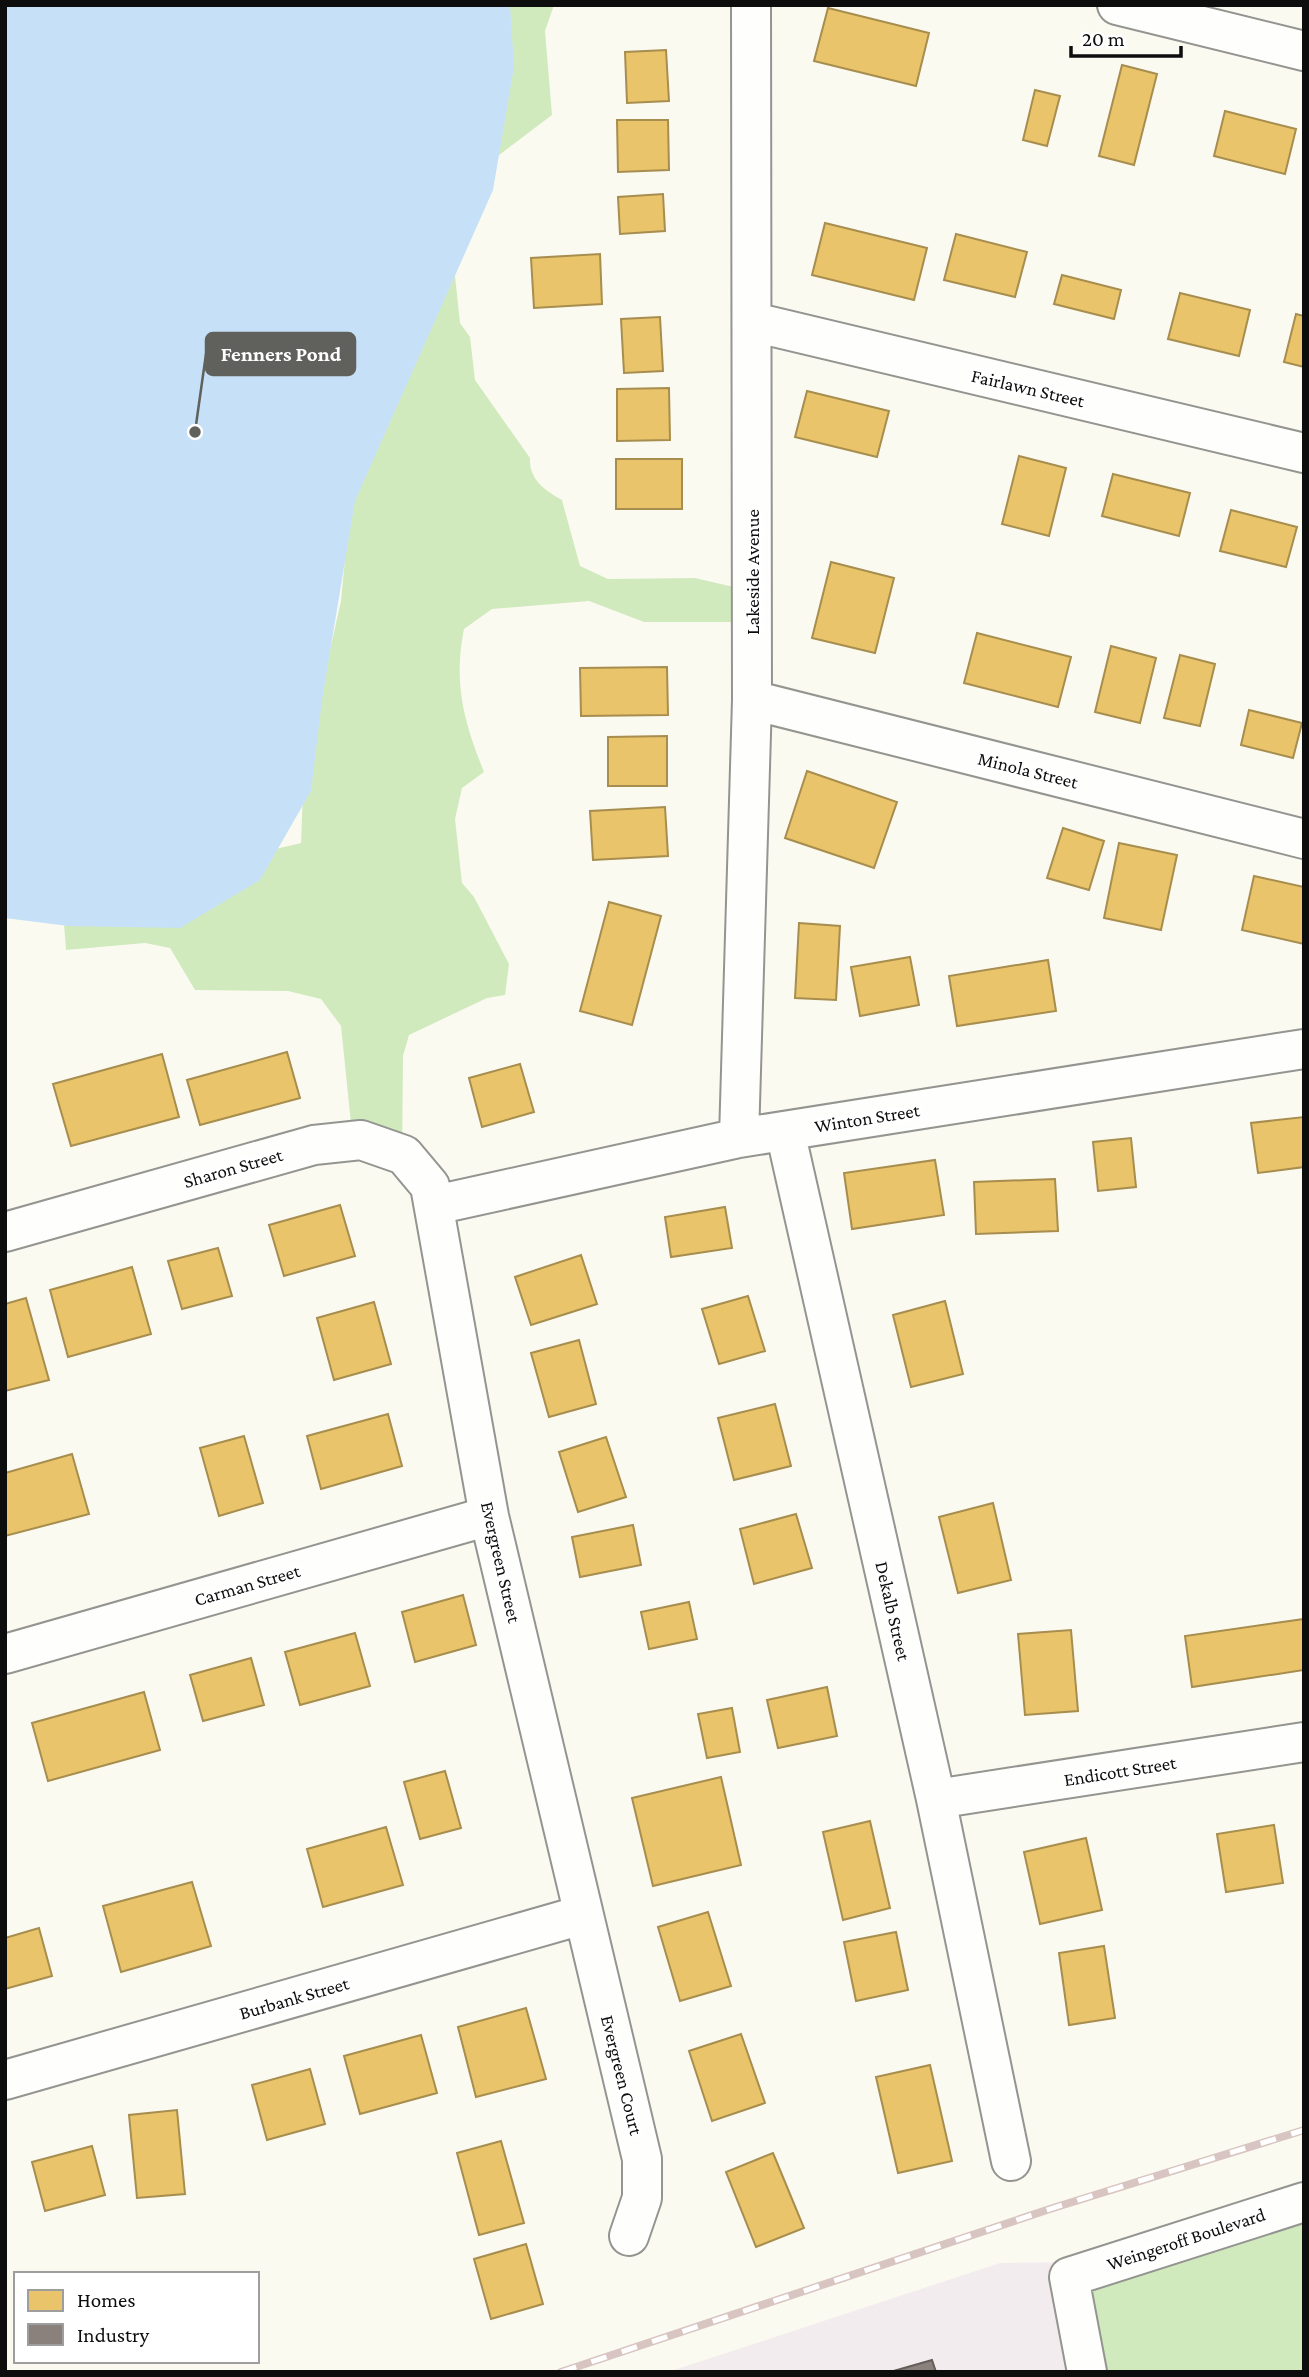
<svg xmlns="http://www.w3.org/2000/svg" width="1309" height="2377" font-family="'Crimson Pro',serif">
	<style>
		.industrial { fill: #f3ecee }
		.forest { fill: #d0eabe }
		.water { fill: #c6e1f7 }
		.homes { fill: #e9c46a; stroke: #a78d4e; stroke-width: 2 }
		.industry { fill: #8a817c; stroke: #645e5b; stroke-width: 2 }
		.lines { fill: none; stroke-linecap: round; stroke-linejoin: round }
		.minor-casing { stroke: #949490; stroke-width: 42 }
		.minor { stroke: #fefefd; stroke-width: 38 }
		.rail-casing { stroke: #d8c5c2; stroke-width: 8 }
		.rail { stroke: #fff; stroke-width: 5; stroke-dasharray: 16; stroke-linecap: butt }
		.labels { text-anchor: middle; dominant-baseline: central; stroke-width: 7; stroke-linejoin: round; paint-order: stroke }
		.street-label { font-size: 19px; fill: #0d0d0d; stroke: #fff }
		.leader { fill: none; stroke: #60605d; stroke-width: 2.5 }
		.callout-dot { fill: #60605d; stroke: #fff; stroke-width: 2.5 }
		.callout { fill: #60605d; stroke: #60605d; stroke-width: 2.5 }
		.callout-label { font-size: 21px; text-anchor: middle; font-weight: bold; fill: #fff }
	</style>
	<rect width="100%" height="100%" fill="#fbfaf1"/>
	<!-- industrial -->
	<path class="industrial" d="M1082,2262L1088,2372H668L1000,2263Z"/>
	<!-- forest -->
	<path class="forest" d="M487,5H554L545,31L552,115L490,162Z
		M454,266L460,323L470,337L475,380L530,458C529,480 545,490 562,500L580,566L608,579L695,578L751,591L747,622H644L589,601L492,609L464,629C453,684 464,722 484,772L462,788L455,819L462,883L474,897L509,964L505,995L487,998L409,1035L403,1056L402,1165L354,1153L341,1026L321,999L288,991L195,990L170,948L145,943L66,950L64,924L259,853L301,843L304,766L341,601L354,463Z
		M1304,2217V2372H1088L1089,2285Z"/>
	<!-- water -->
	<path class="water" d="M5,5H510L514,67L493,190L355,501L322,700L311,791L260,880L180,928L68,926L5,918Z"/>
	<!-- homes -->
	<path class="homes" d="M828,8L929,33L916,86L814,61Z
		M666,50L669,101L627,103L625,52Z
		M1122,65L1157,74L1134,165L1099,156Z
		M1035,90L1060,96L1047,146L1023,140Z
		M1225,111L1296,129L1285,174L1214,156Z
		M617,120H668L669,170L618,172Z
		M663,194L665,231L620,234L618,197Z
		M825,223L927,248L914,300L812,275Z
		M956,234L1027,252L1015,297L944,280Z
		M600,254L602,304L534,308L531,258Z
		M1062,275L1121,290L1114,319L1054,304Z
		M1180,293L1250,310L1239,356L1168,339Z
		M1296,314L1304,316V367L1284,362Z
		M660,317L663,371L624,373L621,319Z
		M669,388L670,440L617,441V389Z
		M807,391L889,411L877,457L795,437Z
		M1019,456L1066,468L1049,536L1002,524Z
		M616,459H682V509H616Z
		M1113,474L1190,493L1179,536L1102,516Z
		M1231,510L1297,527L1286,567L1220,551Z
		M831,562L894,578L875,653L812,638Z
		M977,633L1071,657L1058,707L964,683Z
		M1111,646L1156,658L1140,723L1095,712Z
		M1180,655L1215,664L1200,726L1164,718Z
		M667,667L668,715L581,716L580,668Z
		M1249,710L1302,723L1293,758L1241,745Z
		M667,736V786H608V737Z
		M807,771L897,802L874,868L785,838Z
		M665,807L668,856L593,860L590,811Z
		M1063,828L1104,841L1089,890L1047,878Z
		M1119,843L1177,855L1161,930L1104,918Z
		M1254,876L1304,887V944L1242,930Z
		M609,902L661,916L632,1025L580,1011Z
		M799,923L840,926L836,1000L795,998Z
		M910,957L919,1005L860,1016L851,967Z
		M1048,960L1056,1011L957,1026L949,976Z
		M287,1052L300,1098L200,1125L187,1080Z
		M162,1054L179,1117L71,1146L53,1084Z
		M520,1064L534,1112L482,1127L469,1078Z
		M1304,1117V1167L1258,1173L1251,1123Z
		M1131,1138L1136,1187L1098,1191L1093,1142Z
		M935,1160L944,1215L852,1229L844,1173Z
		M1055,1179L1058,1231L976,1234L974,1182Z
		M340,1205L355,1256L284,1276L269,1225Z
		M725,1207L732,1248L671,1257L665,1217Z
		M218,1248L232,1296L182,1309L168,1261Z
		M581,1255L597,1304L531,1325L515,1277Z
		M132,1267L151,1334L68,1357L50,1290Z
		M748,1296L765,1351L719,1364L702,1309Z
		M26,1298L49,1380L5,1391V1304Z
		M945,1301L963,1374L911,1387L893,1315Z
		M374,1302L391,1364L334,1380L317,1318Z
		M579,1340L596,1404L549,1417L531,1353Z
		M775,1404L791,1466L734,1480L718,1418Z
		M388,1414L402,1466L321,1489L307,1436Z
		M244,1436L263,1503L219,1516L200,1448Z
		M606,1437L626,1497L578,1512L559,1452Z
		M72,1454L89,1514L5,1536V1473Z
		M993,1503L1011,1580L958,1593L939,1517Z
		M796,1514L812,1568L754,1584L740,1529Z
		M633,1525L641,1565L580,1577L572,1537Z
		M463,1595L476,1645L415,1662L402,1612Z
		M689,1602L697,1639L649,1649L641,1612Z
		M1304,1619V1670L1192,1687L1185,1636Z
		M1071,1630L1078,1711L1025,1715L1018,1634Z
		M355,1633L370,1686L300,1705L285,1652Z
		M251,1658L264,1705L203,1721L190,1675Z
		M827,1687L837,1736L778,1748L767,1700Z
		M144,1692L160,1750L48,1781L32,1723Z
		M732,1708L740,1752L707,1758L698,1714Z
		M445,1771L461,1828L420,1839L404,1782Z
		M721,1777L741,1865L653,1886L632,1798Z
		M870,1821L890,1908L843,1920L823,1832Z
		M1274,1825L1283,1883L1226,1892L1217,1834Z
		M386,1827L403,1885L323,1907L307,1849Z
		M1086,1838L1102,1910L1040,1924L1024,1852Z
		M192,1882L211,1946L121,1972L103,1906Z
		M708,1912L731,1986L680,2001L658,1927Z
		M39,1928L52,1976L5,1989V1938Z
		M896,1932L908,1990L856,2001L844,1942Z
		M1104,1946L1115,2018L1069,2025L1059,1953Z
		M526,2008L546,2079L476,2097L458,2027Z
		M741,2034L765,2103L712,2121L689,2051Z
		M421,2035L437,2093L360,2114L344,2056Z
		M930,2065L952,2161L898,2173L876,2077Z
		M310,2069L325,2124L267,2140L252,2085Z
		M177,2110L185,2194L137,2198L129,2115Z
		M501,2141L524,2223L479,2235L457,2153Z
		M92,2146L105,2195L45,2211L32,2162Z
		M773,2153L804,2228L756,2247L726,2172Z
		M526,2244L543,2304L491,2319L474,2259Z"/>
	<!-- industry -->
	<path class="industry" d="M932,2360L936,2372H890Z"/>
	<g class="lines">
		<!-- minor casing -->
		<g class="minor-casing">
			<path id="minor" d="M1117,5L1304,51
				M753,322L1304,453
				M752,700L1304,839
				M785,1131L936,1799L1011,2161
				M739,1138L752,700L751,5
				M435,1205L739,1138L1304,1049
				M5,1232L314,1145L361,1140L404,1155L430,1186L489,1516L642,2159V2198L629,2236
				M5,1654L489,1516
				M936,1799L1304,1742
				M5,2080L582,1915
				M1087,2372L1069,2277L1304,2202"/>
		</g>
		<!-- minor -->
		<use href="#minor" class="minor"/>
		<!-- rail casing -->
		<g class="rail-casing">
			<path id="rail" d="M561,2372L1053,2208L1304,2130"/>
		</g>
		<!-- rail -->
		<use href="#rail" class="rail"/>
	</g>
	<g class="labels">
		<!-- street labels -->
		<g class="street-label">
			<text transform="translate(1028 388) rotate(13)">Fairlawn Street</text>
			<text transform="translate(752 572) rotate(-90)">Lakeside Avenue</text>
			<text transform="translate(1028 770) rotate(14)">Minola Street</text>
			<text transform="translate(867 1118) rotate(-9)">Winton Street</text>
			<text transform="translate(233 1168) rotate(-16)">Sharon Street</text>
			<text transform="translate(501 1562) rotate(77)">Evergreen Street</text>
			<text transform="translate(247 1585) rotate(-16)">Carman Street</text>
			<text transform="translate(893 1611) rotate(77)">Dekalb Street</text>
			<text transform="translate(1120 1771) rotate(-9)">Endicott Street</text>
			<text transform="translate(294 1998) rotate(-16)">Burbank Street</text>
			<text transform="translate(622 2075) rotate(76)">Evergreen Court</text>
			<text transform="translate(1186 2239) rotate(-18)">Weingeroff Boulevard</text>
		</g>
	</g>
	<!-- callouts -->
	<path class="leader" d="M195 432L206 354"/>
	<circle class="callout-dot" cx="195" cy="432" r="7"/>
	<rect class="callout" x="206" y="333" width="149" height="42" rx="7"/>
	<g class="callout-label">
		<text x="281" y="361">Fenners Pond</text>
	</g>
	<!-- border -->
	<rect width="1309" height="2377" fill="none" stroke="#0d0d0d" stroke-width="14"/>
	<!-- legend -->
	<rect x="14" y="2272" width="245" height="91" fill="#ffffff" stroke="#9e9e9e" stroke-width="2"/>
	<rect x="28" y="2290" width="35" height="21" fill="#e9c46a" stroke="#9e9e9e" stroke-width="2"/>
	<text x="77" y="2307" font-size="21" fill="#0d0d0d">Homes</text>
	<rect x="28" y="2324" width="35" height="21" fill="#8a817c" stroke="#9e9e9e" stroke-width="2"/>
	<text x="77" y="2342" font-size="21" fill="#0d0d0d">Industry</text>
	<!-- scale -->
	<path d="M1071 46v10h110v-10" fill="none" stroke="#0d0d0d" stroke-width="3.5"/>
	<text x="1082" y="46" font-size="21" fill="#0d0d0d" stroke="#ffffff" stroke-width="5" paint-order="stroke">20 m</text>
</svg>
